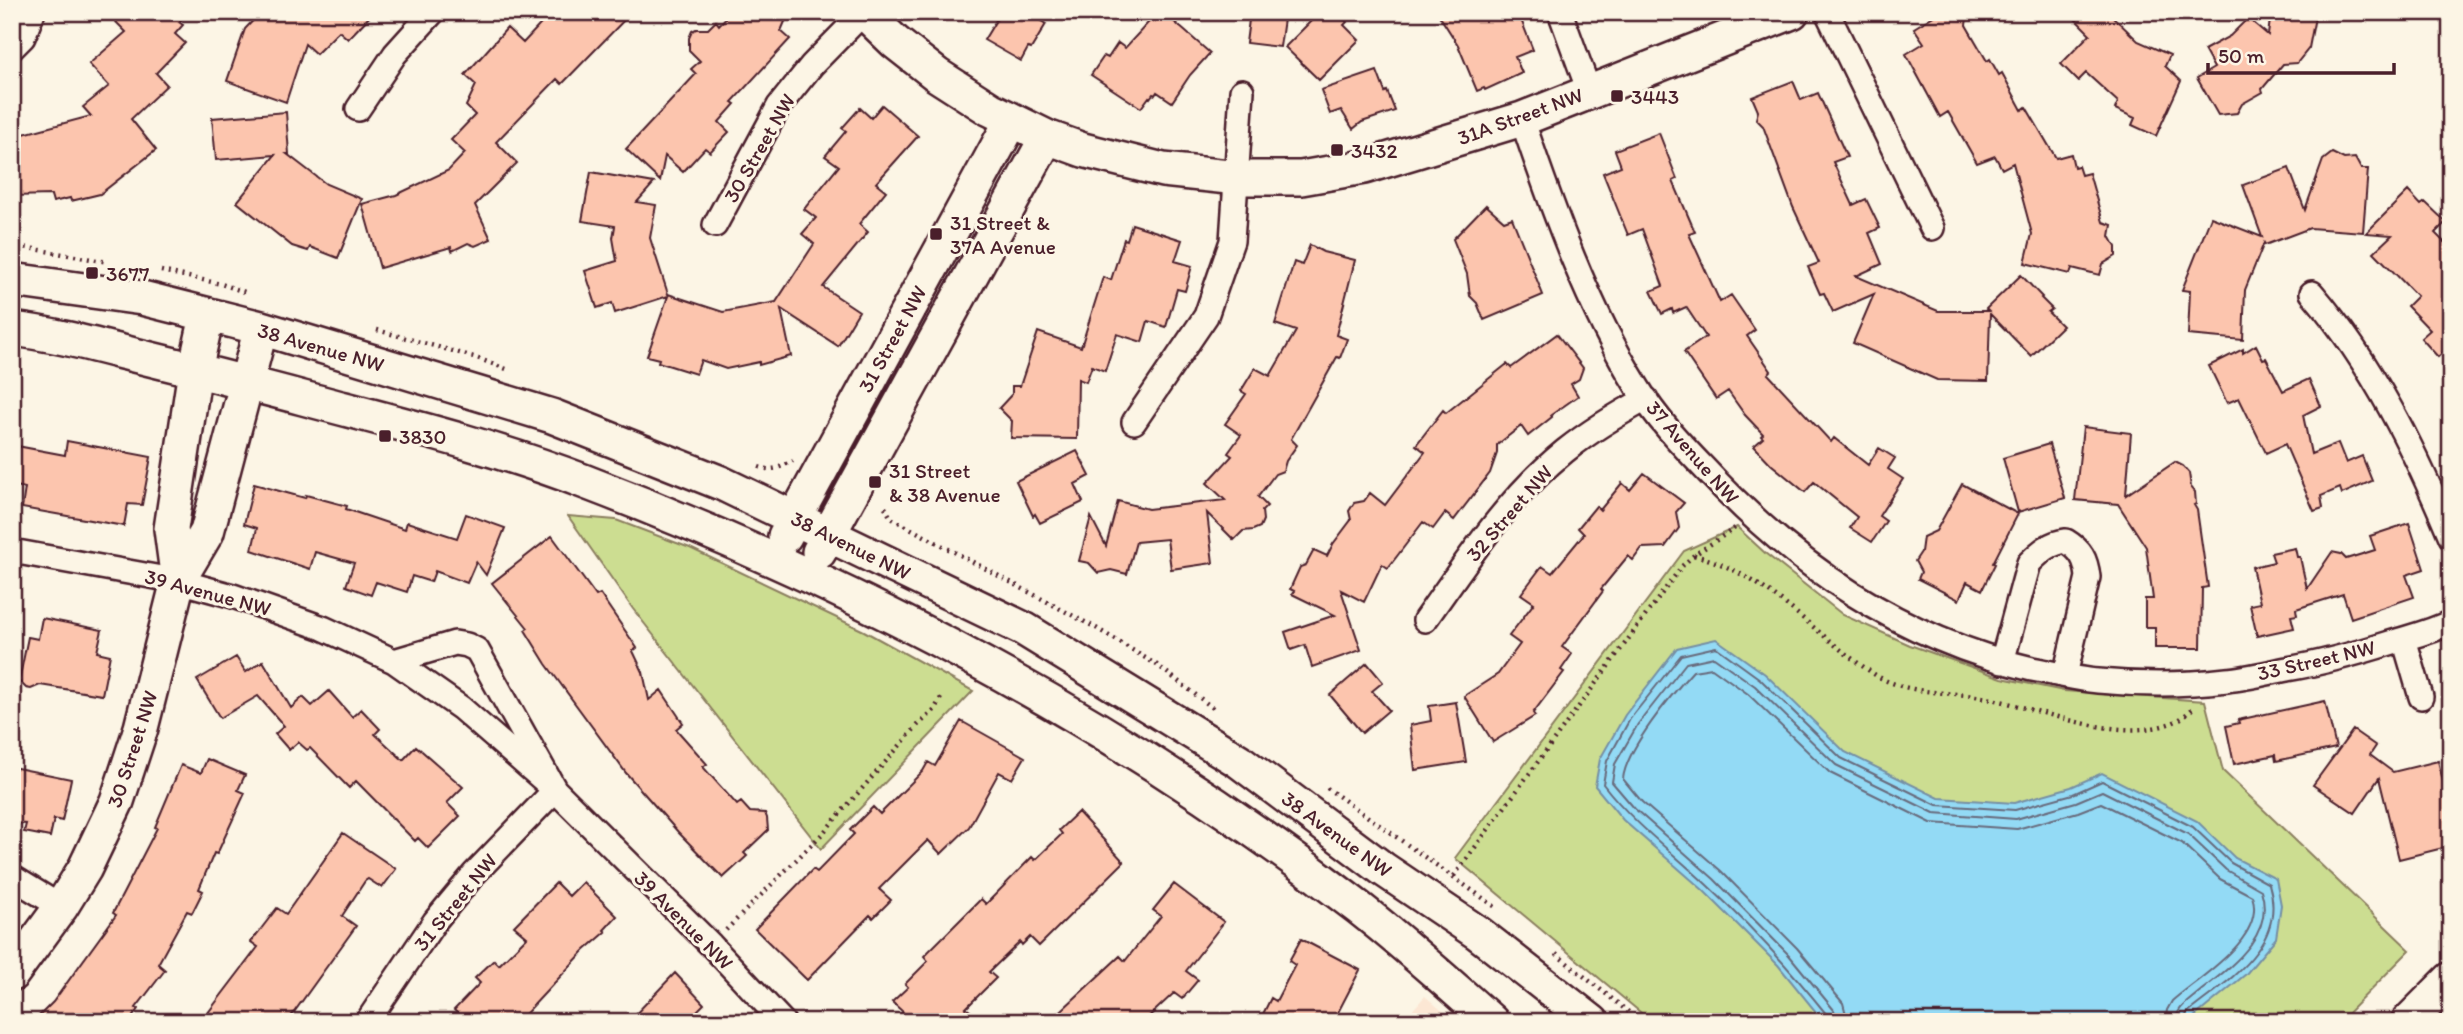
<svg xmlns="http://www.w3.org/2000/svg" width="2463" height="1034" font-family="Itim,sans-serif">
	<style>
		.built { fill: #fce7d4 }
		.green { fill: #ccdd91; stroke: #8b7e5e; stroke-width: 2 }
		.water { fill: #93daf5; stroke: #768fa4; stroke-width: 2 }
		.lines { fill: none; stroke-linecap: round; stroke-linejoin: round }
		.shore { stroke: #676a7c; stroke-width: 2 }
		.building { fill: #fcc5ae; stroke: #4a1f2b; stroke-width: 2 }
		.street-casing { stroke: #4a1f2b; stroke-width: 28 }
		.secondary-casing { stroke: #4a1f2b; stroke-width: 38 }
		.path { stroke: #4a1f2b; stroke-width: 4.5; stroke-dasharray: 2 5; stroke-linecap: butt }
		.street { stroke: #fcf5e5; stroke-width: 23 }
		.secondary { stroke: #fcf5e5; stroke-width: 33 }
		.poi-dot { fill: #4a1f2b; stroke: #fcf5e5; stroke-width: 2.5 }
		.labels { text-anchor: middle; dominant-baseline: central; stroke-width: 6; stroke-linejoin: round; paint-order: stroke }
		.poi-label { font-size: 21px; fill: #4a1f2b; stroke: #fcf5e5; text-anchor: start }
		.street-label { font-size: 21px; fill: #4a1f2b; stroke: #fcf5e5 }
	</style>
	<rect width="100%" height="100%" fill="#fcf5e5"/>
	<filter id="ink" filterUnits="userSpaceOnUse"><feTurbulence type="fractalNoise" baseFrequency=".0143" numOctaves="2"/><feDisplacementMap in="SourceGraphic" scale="14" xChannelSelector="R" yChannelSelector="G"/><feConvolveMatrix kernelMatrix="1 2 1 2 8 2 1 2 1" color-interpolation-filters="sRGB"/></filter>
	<g filter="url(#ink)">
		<!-- built -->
		<path class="built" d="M1425,996L1455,1022H1402Z"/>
		<!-- green -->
		<path class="green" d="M568,516L616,520L690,548L864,631L973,691L821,849L633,609Z
			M1737,527L1765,553L1843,615L1910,645L2002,678L2064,691L2205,701L2223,771L2410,950L2339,1022H1652L1455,858L1684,551Z"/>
		<!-- water -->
		<path class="water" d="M1716,639L1765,674L1845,752L1939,798L2014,803L2071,787L2102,773L2197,821L2235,858L2276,879L2281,905L2276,938L2246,974L2188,1022H1824L1778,965L1703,890L1623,820L1595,786L1600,759L1625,715L1677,648Z"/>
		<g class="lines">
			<!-- shore -->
			<path class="shore" d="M1829,1022L1827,1015C1790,969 1750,925 1707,885C1671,851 1633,823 1603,784L1607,761L1630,719L1681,655L1716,647L1760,679L1841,758L1937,805L2015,810L2073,794L2102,781L2193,827L2231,863L2269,884C2288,945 2228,980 2187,1013L2184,1022
				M1838,1022L1834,1010L1789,955L1714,879L1635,809L1612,782L1615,764L1638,724L1686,663L1714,657L1755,686L1836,765L1934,813L2016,819L2076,802L2102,791L2188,834L2226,870L2261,890C2276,936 2230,967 2198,993C2188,1002 2176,1008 2176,1022
				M1848,1022L1843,1003L1797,948L1721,871L1642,802L1623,779C1626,749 1672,694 1693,671L1712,668L1748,694L1830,773L1931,823L2017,829L2078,812L2101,803L2182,843L2220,879L2252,896C2267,938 2199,977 2172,1001L2167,1010L2165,1022"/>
		</g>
		<!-- building -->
		<path class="building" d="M125,12H188L179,22L183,25L175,34L185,43L156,73L167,85L131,119L156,150L100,194L71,201L70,198L53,202L51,195L12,196V137L91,116L83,107L109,86L89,64L126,32L116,22Z
			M261,12H374L348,39L339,31L316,54L305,44L286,102L227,81L245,29Z
			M552,12H632L562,84L557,79L496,142L517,163L475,205L491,239L475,246L468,243L452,251L451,247L380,268L362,204L396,195L449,170L465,153L451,140L475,115L466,106L476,85L465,75L507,28L523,43Z
			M731,12H789L781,31L790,39L732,102L735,104L719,122L729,132L710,152L705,148L683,172L665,156L660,181L626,149L696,74L691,69L700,61L689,50V38L692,31L696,29H708L716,21L719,25Z
			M1001,12H1026L1046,24L1031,49L1028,48L1021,61L984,40Z
			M1158,12H1163L1210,53L1190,75L1172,102L1157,92L1155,95L1153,94L1150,98L1149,97L1141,108L1091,75L1104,56L1108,58L1118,43L1125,48Z
			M1250,12H1285L1280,47L1246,43Z
			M1320,12H1338L1347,22L1344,25L1359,40L1319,80L1285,47Z
			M1437,12H1518L1533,50L1515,57L1522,73L1485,90L1484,88L1477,91L1458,45Z
			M1940,12H1968L1966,25L1987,61L1990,59L1999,75L2002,73L2022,110L2026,107L2056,158L2071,154L2074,167L2078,166L2081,175L2089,173L2103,222L2112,225L2110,236L2116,247V256L2103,264L2100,275L2072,268L2070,274L2025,263L2032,234L2013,163L2002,169L1995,156L1977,163L1948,112L1940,117L1906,54L1924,43L1914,28Z
			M2068,12H2108L2138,41L2170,55L2165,66L2181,81L2156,136L2132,125L2135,118L2115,109L2118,102L2086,73L2078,81L2061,64L2090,34Z
			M2271,12H2316L2309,48L2297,63L2283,64L2262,89L2263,92L2242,104L2237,113L2218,115L2197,78L2214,68L2204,50L2230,36L2248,18L2268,35Z
			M1377,71L1385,92L1387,91L1395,111L1362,122L1353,129L1341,110L1330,114L1321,90Z
			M1793,81L1801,100L1818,93L1847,157L1833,162L1853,205L1866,199L1880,228L1869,233L1882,264L1856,276L1938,311H1988L1986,309L2021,275L2042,297L2041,298L2052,309L2048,312L2062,326L2031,356L1990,314L1988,381L1937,380L1853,343L1874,294L1833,312L1824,293L1820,294L1808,267L1819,263L1793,207L1763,126L1756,119L1758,111L1752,97Z
			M882,105L918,136L876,183L886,191L859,224L868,232L823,287L859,311L838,346L781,309L791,356L759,365V362L726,369L701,360L696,374L658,362L659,359L647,356L668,296L615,313L612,303L597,308L585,271L617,261L613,238L615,226L582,221L591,172L654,183L637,202L656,205L650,238L668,294L723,312L776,302L814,244L802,234L816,218L804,209L839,166L825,156L846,131L842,128L860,108L871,118Z
			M286,112L289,154H287L326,184L362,199L338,258L310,247L308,251L292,246L237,202L275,155L216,160L212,118Z
			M1659,133L1677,179L1673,181L1695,232L1689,234L1720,302L1731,295L1755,330L1747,336L1771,371L1768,374L1831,442L1834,438L1868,465L1879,448L1895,458L1888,469L1903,479L1879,516L1886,521L1872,542L1850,528L1857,517L1814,482L1805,492L1772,465L1754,446L1763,438L1761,436L1763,434L1745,415L1728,391L1716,399L1684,352L1706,337L1686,307L1673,313L1672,309L1662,314L1651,291L1663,286L1642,229L1628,235L1603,173L1621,166L1615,150Z
			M2332,153L2344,159L2355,158L2361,169H2368L2363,232L2310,228L2265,245L2264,243L2245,290L2243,340L2188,335L2190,291L2182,290L2211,217L2262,237L2243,185L2289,168L2305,210L2323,160Z
			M2408,191L2421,205L2425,202L2446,222L2435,233L2451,249V350L2448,347L2438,357L2421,338L2430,330L2407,306L2417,296L2374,252L2392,235L2366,233Z
			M1486,205L1504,221L1512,218L1543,295L1484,320L1477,303L1470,296L1467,274L1453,239Z
			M1132,224L1182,240L1175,261L1192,266L1185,291L1177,289L1166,327L1148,321L1142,342L1117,334L1105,371L1092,366L1086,382L1078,379L1077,439L1011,438L1012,421L999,408L1012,394V386H1020L1038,332L1081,347L1103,277L1111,280L1124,239L1127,240Z
			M1310,245L1323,252L1355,260L1336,335L1347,339L1340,358L1337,357L1291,439L1297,445L1286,461L1283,471L1275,474L1258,497L1267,506L1262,511L1263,520L1260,527L1253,530L1243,531L1234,540L1207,513L1213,563L1171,569L1167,539L1136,542L1127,574L1111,570L1098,573L1089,563L1079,561L1091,517L1106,546L1118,501L1148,509L1225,500L1207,483L1232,456L1228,453L1241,435L1225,424L1246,394L1241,391L1255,368L1270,376L1296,331L1275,324L1294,262L1302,265Z
			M1557,334L1583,368L1579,379L1571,384L1578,396L1551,415L1552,417L1528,436L1521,426L1497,445V453L1490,473L1454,520L1445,513L1433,529L1423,522L1388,568L1382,564L1364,602L1341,590L1361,650L1312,667L1305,645L1291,650L1285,632L1335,615L1292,594L1294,591L1290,589L1300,567L1306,565L1314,550L1327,556L1333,544L1351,520L1349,511L1354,503L1364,501L1370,493L1385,505L1425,452L1416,445L1443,410L1446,413L1507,364L1511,368Z
			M2256,345L2263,359L2266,358L2283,391L2309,379L2321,406L2303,415L2311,454L2338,443L2346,463L2362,456L2372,481L2342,494L2340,488L2321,496L2323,508L2314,511L2285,444L2266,453L2239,398L2227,403L2209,366L2243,349V353Z
			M2083,427L2131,433L2126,495L2175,462L2183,466L2189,473L2191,487L2195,492L2196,504L2194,505L2197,510L2208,587L2202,588L2201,648H2155V627H2145V599H2153L2146,547L2118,504L2075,500Z
			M67,441L151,457L142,505L128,504L124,526L22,508L25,488L12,485V469L17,446L65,455Z
			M2049,444L2065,498L2018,512L2003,458Z
			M1077,451L1090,476L1075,484L1083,502L1040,523L1035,514L1033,516L1016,481Z
			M1644,473L1684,503L1676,512L1679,528L1665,547L1642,548L1633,560L1628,556L1601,589L1603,591L1562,647L1572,654L1561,670L1564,672L1533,713L1535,716L1493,742L1464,696L1498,674L1520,644L1509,636L1534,603L1521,594L1542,566L1552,573L1584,534L1578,528L1596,506L1600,510L1622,483L1630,490Z
			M254,484L305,498L306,495L347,506L346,509L405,529L407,522L457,538L466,514L505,528L486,575L476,562L467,583L435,571L431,582L412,576L407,592L376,582L371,595L346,586L354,563L315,552L310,569L252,550L257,528L244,524Z
			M1962,484L2018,514L1993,563L1995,564L1982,590L1967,582L1959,600L1918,579L1921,572L1915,561L1921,552L1923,537L1936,531Z
			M2409,523L2424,569L2406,575L2414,597L2351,618L2343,594L2296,609L2297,615L2291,616L2294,628L2257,636L2250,605L2260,603L2252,567L2274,562L2271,553L2295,548L2297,557H2300L2307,589L2332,552L2341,554L2346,559L2375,550L2370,536Z
			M552,536L596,596L600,594L637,648L633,651L643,672L649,700L661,690L683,723L676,729L707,764L703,767L737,805L741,802L750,812L765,813L767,818L768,830L744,853L747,856L723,878L678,832L626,773L546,664L525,630L528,628L492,583Z
			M42,618L102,630L97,652L110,655L102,695L40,685L31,689L26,688L19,681L28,637L38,639Z
			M236,657L246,672L263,661L291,708L303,697L312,706L329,691L352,717L361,709L380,729L375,734L403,760L416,746L463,787L447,803L460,816L428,848L418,838L415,841L356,781L349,788L310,748L307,750L298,742L289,750L275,734L284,726L258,696L220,718L197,680Z
			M1367,663L1383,682L1372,691L1389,710L1362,733L1330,695Z
			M2325,701L2336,748L2276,761L2275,755L2234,764L2226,726L2239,723L2238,720Z
			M1456,702L1466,762L1415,770L1410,725L1431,721L1429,706Z
			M961,721L1025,757L1012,779L999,772L969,827L941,854L928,840L879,889L891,900L873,918L870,915L807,980L755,929L813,869L817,872L854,834L850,830L873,807L880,814L923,771L928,762L935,766Z
			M2353,730L2376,746L2370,755L2393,772L2438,761L2451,812V846L2399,859L2379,778L2355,813L2313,785Z
			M207,759L245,775L238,790L245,793L217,854L214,853L199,889L203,891L192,913L187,911L158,964L165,970L136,1008L138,1009L129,1022H33L53,1002L116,915L113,913L157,828L155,827L181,765L201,773Z
			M12,767L71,779L62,821L54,819L50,837L24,832L26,824L12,823Z
			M1078,812L1124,862L1039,946L1030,937L1022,945L1020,942L989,972L996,978L966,1008L970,1011L959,1022H893L903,1012L892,1002L908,987L905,984L928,961L924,956L981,899L986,904L1032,857L1035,860L1062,834L1059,830Z
			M343,833L396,869L382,888L368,879L365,881L342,916L356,926L287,1022H201L258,947L251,942L277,908L286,914Z
			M583,882L617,916L604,930L606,932L584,951L518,1022H466L454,1010L480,983L475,978L494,960L499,965L527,937L514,926L556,883L569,896Z
			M1174,884L1224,922L1186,971L1198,980L1182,999L1174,993L1143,1022H1049L1120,956L1125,961L1161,916L1153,910Z
			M1301,939L1360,970L1333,1022H1259L1271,998L1276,1001L1295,965L1289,961Z
			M675,973L704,1004L686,1022H628Z"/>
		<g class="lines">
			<!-- street casing -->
			<g class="street-casing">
				<path id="street" d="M1560,12L1589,91
					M1827,12L1932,228
					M12,48L23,37L33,12
					M358,109L395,54L433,12
					M1522,119C1552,208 1588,308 1638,388C1656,418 1680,443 1704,468C1795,566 1900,638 2032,669C2054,673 2076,679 2098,681C2140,685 2185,685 2227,680C2247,678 2267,673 2287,669C2323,663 2358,653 2393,642C2413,636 2432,632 2451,622
					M715,225L779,106L812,65L864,12
					M2312,293C2373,364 2415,451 2451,537
					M1134,422L1206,316L1232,241L1242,91
					M12,551L178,581L233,596L323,628L394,661L461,708L555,790L711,945L783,1022
					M1425,620C1466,562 1508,497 1565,451C1590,431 1618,414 1646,399
					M2404,639L2421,697
					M2002,662L2029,563C2041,551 2050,543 2066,541C2081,550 2086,559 2088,577L2065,675
					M12,877L61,907
					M367,1022L435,921L474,874L555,790L477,650L467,645L455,643L394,661"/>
			</g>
			<!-- secondary casing -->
			<g class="secondary-casing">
				<path id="secondary" d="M864,12L895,42L937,75L990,109L1047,137L1083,150L1163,170L1238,178H1301L1364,167L1522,119L1792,12
					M12,280L142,298L261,328L552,416L721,483L1024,629L1239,761L1383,869L1478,933L1592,1022
					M12,329C54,334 94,345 134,355C191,369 247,383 303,398C397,423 492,446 583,481C859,586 1125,727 1359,908C1405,944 1449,984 1492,1022
					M785,536L1012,120
					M819,552L1047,137
					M178,581L171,529L195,370L207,316
					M12,974L61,907L85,868L117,801L141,728L178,581L207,532L261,328
					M2408,1022L2451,979"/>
			</g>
			<!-- path -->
			<path class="path" d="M12,245L108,262
				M161,271L221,284L248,293
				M377,330L474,357L509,370
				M759,467C773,472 780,467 793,461
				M885,507L891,518L1096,628L1157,665L1213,708
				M1694,555C1767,574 1813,634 1874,674C1910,697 1952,690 1992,699C2045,711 2121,744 2174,722C2182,719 2188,712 2195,707
				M1327,788L1497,908
				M1454,876L1682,566L1694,555L1735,528
				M726,930L823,833L918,725L933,712L942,696
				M1556,954L1641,1022"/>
			<!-- street -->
			<use href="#street" class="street"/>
			<!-- secondary -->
			<use href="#secondary" class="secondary"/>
		</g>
	</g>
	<!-- markers -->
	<g class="poi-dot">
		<rect x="1610" y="89" width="14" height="14" rx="3.5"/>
		<rect x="1330" y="143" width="14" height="14" rx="3.5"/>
		<rect x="929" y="227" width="14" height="14" rx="3.5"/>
		<rect x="85" y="266" width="14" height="14" rx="3.5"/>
		<rect x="378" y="429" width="14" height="14" rx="3.5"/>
		<rect x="868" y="475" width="14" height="14" rx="3.5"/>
	</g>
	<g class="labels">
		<!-- poi labels -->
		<g class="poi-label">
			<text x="1631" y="96">3443</text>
			<text x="1351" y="150">3432</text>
			<text x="950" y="222">31 Street &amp;<tspan x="950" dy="24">37A Avenue</tspan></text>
			<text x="106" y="273">3677</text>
			<text x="399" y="436">3830</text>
			<text x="889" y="470">31 Street<tspan x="889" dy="24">&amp; 38 Avenue</tspan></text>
		</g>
		<!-- street labels -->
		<g class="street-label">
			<text transform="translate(1520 116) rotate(-20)">31A Street NW</text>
			<text transform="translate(759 148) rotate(-60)">30 Street NW</text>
			<text transform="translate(892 339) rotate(-61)">31 Street NW</text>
			<text transform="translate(321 347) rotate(16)">38 Avenue NW</text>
			<text transform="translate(1693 452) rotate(49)">37 Avenue NW</text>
			<text transform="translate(1509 513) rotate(-49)">32 Street NW</text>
			<text transform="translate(851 545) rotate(26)">38 Avenue NW</text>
			<text transform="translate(208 592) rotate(15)">39 Avenue NW</text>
			<text transform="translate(2316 660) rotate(-13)">33 Street NW</text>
			<text transform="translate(132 749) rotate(-72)">30 Street NW</text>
			<text transform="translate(1337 834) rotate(36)">38 Avenue NW</text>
			<text transform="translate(455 902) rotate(-51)">31 Street NW</text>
			<text transform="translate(684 920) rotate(45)">39 Avenue NW</text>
		</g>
	</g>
	<!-- margin -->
	<rect width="2463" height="1034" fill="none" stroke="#fcf5e5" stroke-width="42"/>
	<rect x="21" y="21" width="2421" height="992" fill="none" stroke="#4a1f2b" stroke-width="2.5" filter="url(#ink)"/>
	<!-- scale -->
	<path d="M2208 63v10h186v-10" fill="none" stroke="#4a1f2b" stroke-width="3.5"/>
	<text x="2218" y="63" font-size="21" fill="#4a1f2b" stroke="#fcf5e5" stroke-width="5" paint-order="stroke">50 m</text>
</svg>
